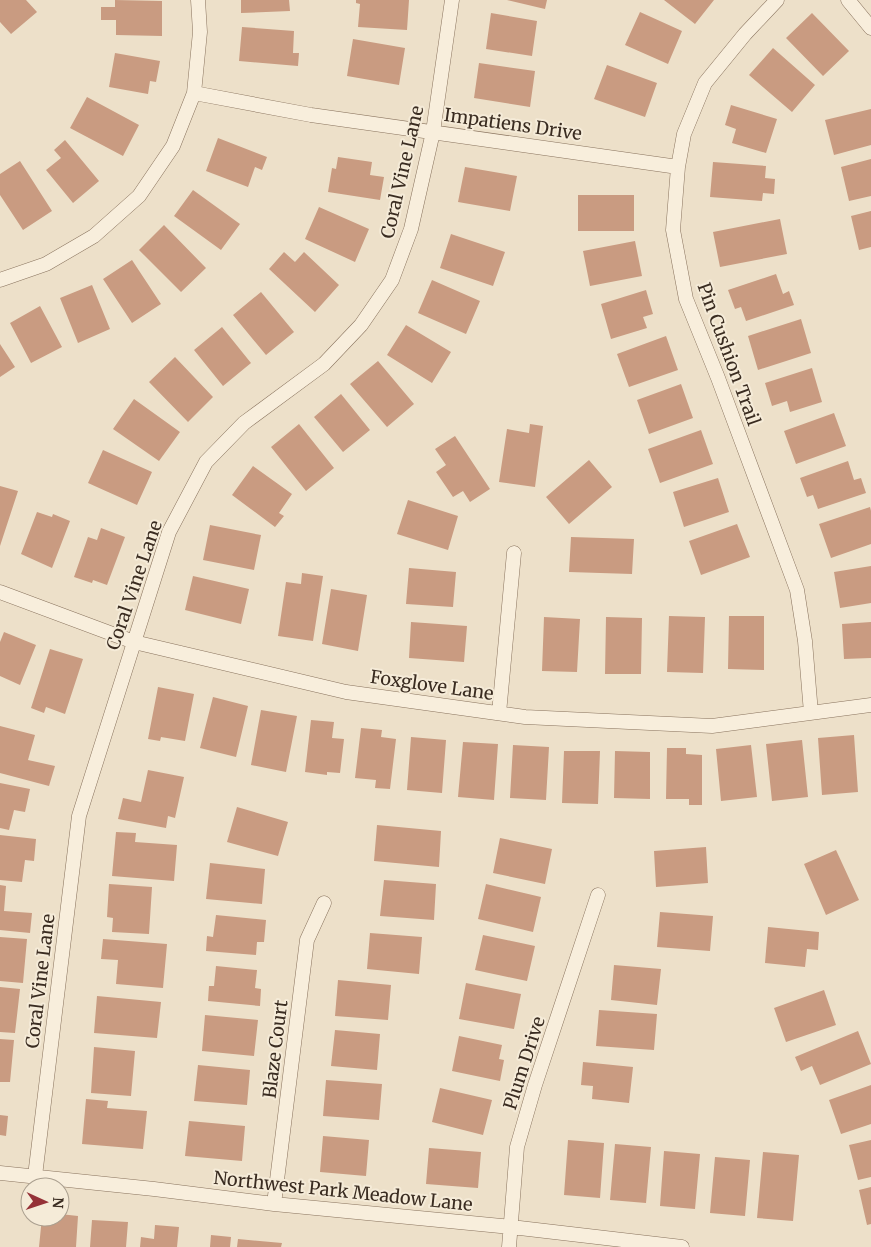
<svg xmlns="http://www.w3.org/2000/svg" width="871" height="1247" font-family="Merriweather,serif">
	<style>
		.building { fill: #c99b81 }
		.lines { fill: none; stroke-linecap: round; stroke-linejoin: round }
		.street-casing { stroke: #89735e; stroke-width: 15 }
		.street { stroke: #f8eedc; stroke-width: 14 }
		.labels { text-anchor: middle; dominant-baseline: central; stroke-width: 4; stroke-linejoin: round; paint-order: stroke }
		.street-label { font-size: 18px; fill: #3a2c21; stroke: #f5ebd8 }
	</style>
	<rect width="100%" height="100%" fill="#ede0c9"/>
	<!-- building -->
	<path class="building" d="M0,0H26L37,12L11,34L0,22Z
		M115,0L162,1V36L116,35V20H101V7H115Z
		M241,0H289L290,11L241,13Z
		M356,0H409L407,30L358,27L360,4L356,3Z
		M507,0H547L545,9Z
		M664,0H714L695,24Z
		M640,12L682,31L668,64L625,45Z
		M491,13L537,21L532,56L486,49Z
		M812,13L849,51L823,76L786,38Z
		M242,27L294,31L293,53H299L298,66L239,61Z
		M353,39L405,48L399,85L347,76Z
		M773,48L815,85L792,112L749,75Z
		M115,53L160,61L156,82L150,81L148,94L109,87Z
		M479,63L535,71L530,107L474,98Z
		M607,65L657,83L645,117L594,99Z
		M87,97L139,125L123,156L70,128Z
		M731,105L777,119L766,153L732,143L736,129L725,125Z
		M871,109V145L834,155L825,120Z
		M218,138L267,157L262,170L255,167L248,187L206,171Z
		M65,140L99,181L73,203L46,170L61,158L54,150Z
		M338,157L372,162L370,175L384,177L380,200L328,192L332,168L336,169Z
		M871,159V196L849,201L841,167Z
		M20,161L52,211L23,230L0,195V174Z
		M713,162L766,166L765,178L775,179L774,194L763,193L762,201L710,197Z
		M465,167L517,176L510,211L458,202Z
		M193,190L240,224L221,250L174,216Z
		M578,195H634V231H578Z
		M319,207L369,229L355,262L305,239Z
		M871,211V247L859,250L851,216Z
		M780,219L787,254L720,267L713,232Z
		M164,225L206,268L181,292L139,250Z
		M451,234L505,252L493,286L440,268Z
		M635,241L642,276L590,286L583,251Z
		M284,252L295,262L304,252L339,285L315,312L269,269Z
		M132,260L161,304L132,323L103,279Z
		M776,274L783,294L789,291L794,305L746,321L741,307L735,309L728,290Z
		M432,280L480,301L466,334L418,313Z
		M92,285L110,329L78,343L60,298Z
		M646,290L653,314L643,317L647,328L611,339L601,304Z
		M261,292L294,332L266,355L233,315Z
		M40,306L62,347L31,363L10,323Z
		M801,319L811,353L758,370L748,336Z
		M406,325L451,352L432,383L387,355Z
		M222,327L251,363L223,386L194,350Z
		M666,336L678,370L629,387L617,354Z
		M0,344L15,367L0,377Z
		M175,357L213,397L188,422L149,382Z
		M378,361L414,404L387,427L350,384Z
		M812,368L822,402L790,412L787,401L772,406L765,383Z
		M681,384L693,418L649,434L637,400Z
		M341,394L370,430L343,452L314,417Z
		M134,399L180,432L159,461L113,429Z
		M834,413L846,446L796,464L784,431Z
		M299,424L334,468L306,491L271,447Z
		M530,424L543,426L535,487L499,482L507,429L529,433Z
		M701,430L713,464L660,483L648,449Z
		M455,436L490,489L470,502L463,491L453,497L436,472L446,465L435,449Z
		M103,450L152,472L137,505L88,483Z
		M589,460L612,487L569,524L546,497Z
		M848,461L854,480L861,478L866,493L818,509L813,495L807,497L800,478Z
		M253,466L292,494L279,513L284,516L275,527L232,495Z
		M718,478L729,512L684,527L673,492Z
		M0,486L18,491L0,546Z
		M408,500L458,516L448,550L397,534Z
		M870,507L871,511V544L831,558L819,524Z
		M37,512L52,517L53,514L70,521L52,568L21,554Z
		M737,524L750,557L701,575L689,541Z
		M210,525L261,535L254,570L203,560Z
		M101,528L125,537L107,585L93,580L92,583L74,577L88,537L97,540Z
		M571,537L634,539L632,574L569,572Z
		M871,566V603L840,608L834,572Z
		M409,568L456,572L453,607L406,604Z
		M302,573L323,576L313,641L278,636L286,582L301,584Z
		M193,576L249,589L241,624L185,610Z
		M331,589L367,595L358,651L322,644Z
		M669,616L705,617L703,673L667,672Z
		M729,616H764V670L728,669Z
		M544,617L580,619L577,672L542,671Z
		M606,617L642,618L641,674H605Z
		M411,622L467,626L464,662L409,658Z
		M871,622V658L844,659L842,624Z
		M4,632L36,645L20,685L0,676V642Z
		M50,649L83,659L65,714L46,707L44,713L31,708Z
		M158,687L194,694L185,741L161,737L160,741L148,739Z
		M213,697L248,706L236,757L200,748Z
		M261,710L297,716L286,772L251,765Z
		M311,720L334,722L332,738L344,739L340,773L327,772V775L305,772Z
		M0,726L35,735L28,760L55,766L49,786L0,773Z
		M361,728L382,730L381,737L396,739L390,789L375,788L376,780L355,778Z
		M854,735L858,792L822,795L818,738Z
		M411,737L446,740L442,793L407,790Z
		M802,740L808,797L772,801L766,744Z
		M463,742L498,744L494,800L458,797Z
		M513,745L549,747L546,800L510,798Z
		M751,745L757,797L721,801L716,749Z
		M667,748H686V754L702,755V805H689V799H666Z
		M564,751H600L598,804L562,803Z
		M615,751L650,752V799L614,798Z
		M148,770L184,777L175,818L168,816L166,828L118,819L123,798L141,802Z
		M0,783L30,789L25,812L14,810L9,830L0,828Z
		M237,807L288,822L278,856L227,842Z
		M377,825L441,831L439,867L374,861Z
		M116,832L136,833L135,842L177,845L174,881L112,876Z
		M0,835L36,839L34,861L25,860L22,882L0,880Z
		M500,838L552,849L545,884L493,873Z
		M706,847L708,883L656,887L654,851Z
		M836,850L859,900L826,915L804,864Z
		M210,863L265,869L262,904L206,899Z
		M384,880L436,884L434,920L380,916Z
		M109,884L152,887L149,934L112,932L113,918L107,917Z
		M486,884L541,897L533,932L478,919Z
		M0,885L6,886L4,911L32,913L30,933L0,930Z
		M660,912L713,916L710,951L657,947Z
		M216,915L266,920L264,942H257L256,955L206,951L207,936L213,937Z
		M768,927L819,932L818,950L807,949L805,967L765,963Z
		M370,933L422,937L419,974L367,969Z
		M483,935L535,946L527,981L475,970Z
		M0,937L27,939L23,983L0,981Z
		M103,939L167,944L163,988L116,984L118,960L101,959Z
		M614,965L661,969L657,1005L611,1000Z
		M216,966L257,970L255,988L261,989L260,1006L208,1001L209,986H214Z
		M338,980L391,985L388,1020L335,1016Z
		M466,983L521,994L514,1029L459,1019Z
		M0,987L20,989L15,1033L0,1032Z
		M824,990L836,1025L786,1042L774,1008Z
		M97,996L161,1002L157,1038L94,1033Z
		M599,1010L657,1014L654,1050L596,1046Z
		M205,1015L258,1020L254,1056L202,1051Z
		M335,1030L380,1034L377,1070L331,1066Z
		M858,1031L871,1064L820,1085L812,1066L801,1071L795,1057Z
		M459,1036L502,1045L499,1059L504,1060L500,1081L452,1071Z
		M0,1039L14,1040L10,1082H0Z
		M94,1047L135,1051L131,1096L91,1093Z
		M583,1062L633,1067L629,1103L592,1099L593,1086L581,1085Z
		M198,1065L250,1070L247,1105L194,1101Z
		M326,1080L382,1084L379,1120L323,1116Z
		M871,1085V1124L841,1134L829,1100Z
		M440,1088L492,1100L483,1135L432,1122Z
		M86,1099L108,1101L107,1108L147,1111L143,1149L82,1144Z
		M0,1115L8,1116L6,1136L0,1135Z
		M189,1121L245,1126L242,1161L185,1156Z
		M323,1136L369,1140L366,1176L320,1172Z
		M568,1140L604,1143L600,1198L564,1195Z
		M871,1140V1177L858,1180L849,1145Z
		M615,1144L651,1147L646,1203L610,1200Z
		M429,1148L481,1152L478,1188L426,1184Z
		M664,1151L700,1154L695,1209L660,1206Z
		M763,1152L799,1155L793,1221L757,1218Z
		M715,1157L750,1160L745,1216L710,1213Z
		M871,1187V1224L867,1225L859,1190Z
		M60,1214L78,1216L76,1247H39L42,1217H60Z
		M92,1220L128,1222L126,1247H90Z
		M155,1225L179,1227L177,1247H140L141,1237L154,1239Z
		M211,1235L231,1237L230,1247H210Z
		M238,1239L282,1243L281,1247H237Z"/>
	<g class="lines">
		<!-- street casing -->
		<g class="street-casing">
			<path id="street" d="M777,0L745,34L705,83L684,134L678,167L673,230L686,299L718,378L797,590L805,641L811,713
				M848,0L871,28
				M194,93L311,115L678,167
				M0,280L46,264L94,236L139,196L173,146L194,93L200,32L198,0
				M0,592L134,642L346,692L525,717L712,726L871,705
				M499,713L514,553
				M0,1173L154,1189L274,1204L511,1227L682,1247
				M35,1176L79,816L169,532L206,462L244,423L324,364L361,325L392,280L411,229L433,132L452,0
				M274,1204L307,940L324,903
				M509,1247L517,1147L535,1085L598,895"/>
		</g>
		<!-- street -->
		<use href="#street" class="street"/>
	</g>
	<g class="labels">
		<!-- street labels -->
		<g class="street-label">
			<text transform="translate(513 124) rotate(8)">Impatiens Drive</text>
			<text transform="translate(402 172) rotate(-77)">Coral Vine Lane</text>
			<text transform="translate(729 354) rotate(70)">Pin Cushion Trail</text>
			<text transform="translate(134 585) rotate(-71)">Coral Vine Lane</text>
			<text transform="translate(432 685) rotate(8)">Foxglove Lane</text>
			<text transform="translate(40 981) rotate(-83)">Coral Vine Lane</text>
			<text transform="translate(275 1049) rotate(-83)">Blaze Court</text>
			<text transform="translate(524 1063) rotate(-72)">Plum Drive</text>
			<text transform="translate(343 1191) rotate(6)">Northwest Park Meadow Lane</text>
		</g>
	</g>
	<!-- north arrow -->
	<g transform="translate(45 1202) rotate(93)"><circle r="24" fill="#f5ebd8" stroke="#aa9f8f"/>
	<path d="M0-4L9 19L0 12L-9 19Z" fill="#953137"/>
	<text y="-8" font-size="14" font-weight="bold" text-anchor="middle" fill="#3a2c21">N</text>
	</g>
</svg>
